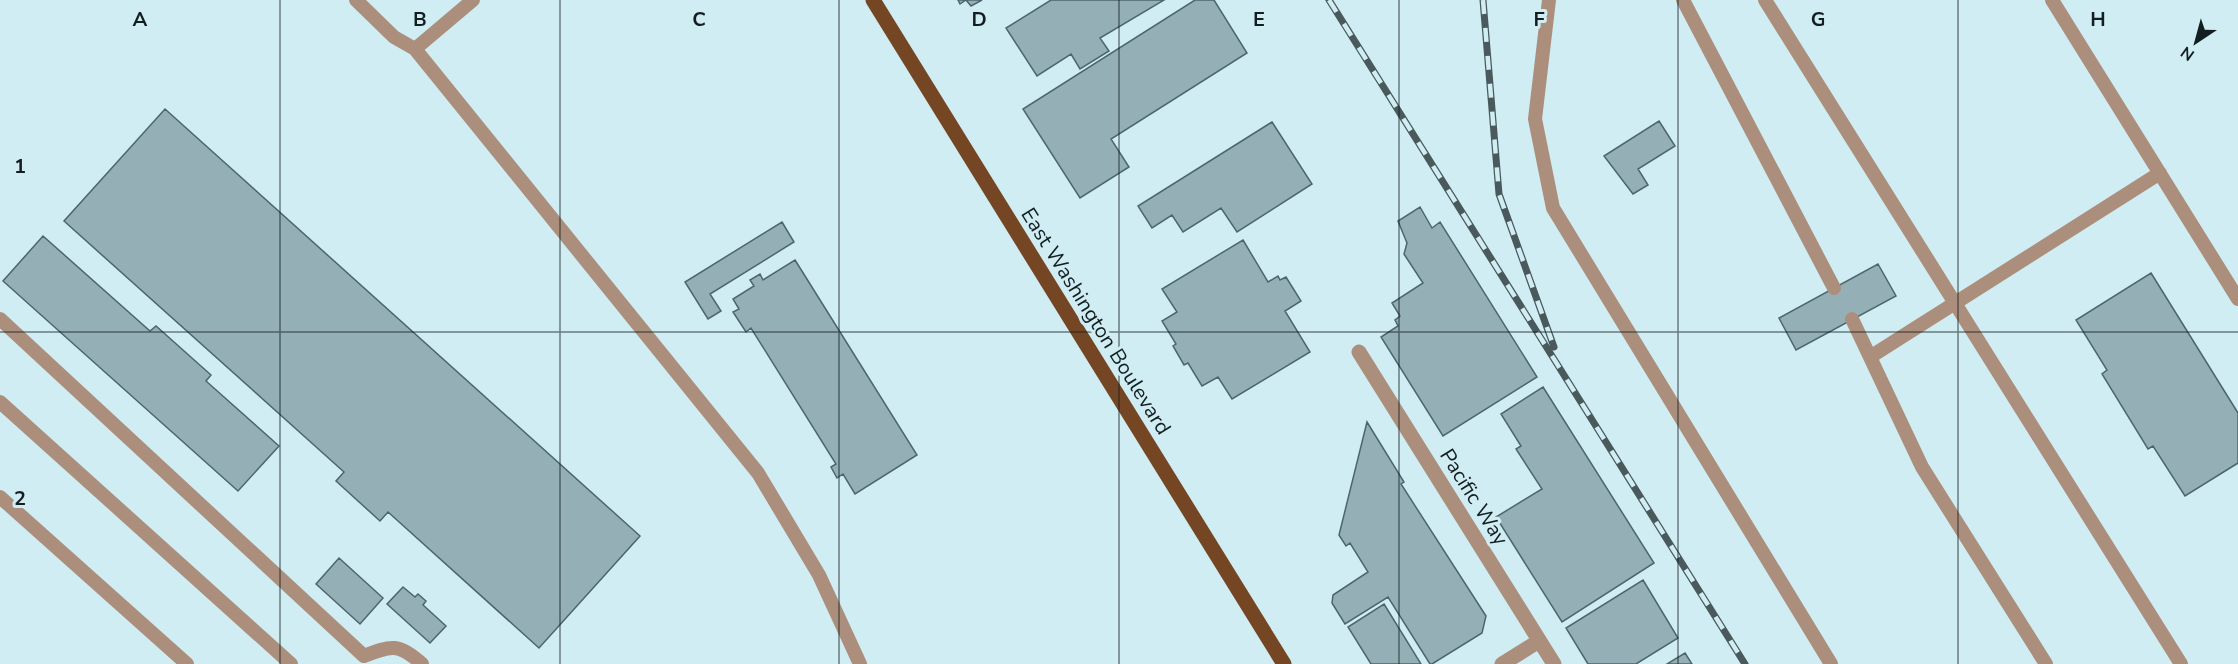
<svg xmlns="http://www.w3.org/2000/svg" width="2238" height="664" font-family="'Nunito Sans',sans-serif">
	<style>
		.building { fill: #94b0b6; stroke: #4c666c; stroke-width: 1.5 }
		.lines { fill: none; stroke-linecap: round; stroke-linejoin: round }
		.service { stroke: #ab8f7c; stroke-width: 14 }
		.minor { stroke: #ab8f7c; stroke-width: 15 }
		.primary { stroke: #754623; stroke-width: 15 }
		.rail-casing { stroke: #49595c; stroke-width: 7 }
		.rail { stroke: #d0edf4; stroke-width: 4.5; stroke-dasharray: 14; stroke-linecap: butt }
		.grid { fill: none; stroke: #131e20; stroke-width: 1.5; stroke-opacity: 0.55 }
		.labels { text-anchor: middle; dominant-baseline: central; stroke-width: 6; stroke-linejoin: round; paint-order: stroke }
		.street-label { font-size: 21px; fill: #131e20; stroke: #d0edf4 }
		.grid-label { font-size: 20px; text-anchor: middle; font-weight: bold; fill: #131e20; stroke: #d0edf4; stroke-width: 6; stroke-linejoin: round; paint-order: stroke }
	</style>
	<rect width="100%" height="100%" fill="#d0edf4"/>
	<!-- building -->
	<path class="building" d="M958,0H982L971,6L966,0L960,4Z
		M1051,0H1164L1100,38L1109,51L1080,69L1071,54L1037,76L1006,28Z
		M1195,0H1214L1247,53L1111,139L1129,167L1080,198L1023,109Z
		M165,109L640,536L539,648L388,512L380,521L336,481L344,472L64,221Z
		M1659,121L1675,146L1638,169L1648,185L1633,194L1604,156Z
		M1272,122L1312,184L1237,232L1221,208L1183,232L1172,215L1152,228L1138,206Z
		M1420,207L1432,228L1440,222L1537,377L1443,436L1381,337L1398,326L1395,320L1400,316L1392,303L1423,283L1404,254L1407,243L1398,221Z
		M782,222L794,242L710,294L721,311L708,319L685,282Z
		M43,236L150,331L156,326L211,375L206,381L279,446L238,491L3,281Z
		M1243,240L1268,282L1278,276L1280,280L1286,277L1301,301L1285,311L1310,352L1232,399L1218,377L1202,386L1188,363L1184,365L1173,346L1176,344L1162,321L1177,312L1162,289Z
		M795,260L917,455L855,494L843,474L837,478L831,467L836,464L751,328L746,332L733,312L739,309L733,299L754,286L750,280L760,274L763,280Z
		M1878,264L1896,296L1796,350L1779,318Z
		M2151,273L2238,413V463L2185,496L2153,446L2148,449L2102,374L2107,370L2076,320Z
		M1543,387L1654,563L1562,622L1496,517L1542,489L1516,449L1521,446L1501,414Z
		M1367,422L1404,482L1401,484L1486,616L1482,633L1432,664H1430L1388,597L1345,624L1332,603L1333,595L1368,572L1350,543L1346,546L1339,535Z
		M339,558L383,598L360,624L316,584Z
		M1643,580L1678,638L1636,664H1588L1566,628Z
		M403,587L415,597L418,594L426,601L423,605L446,626L430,643L387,604Z
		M1384,604L1421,664H1371L1348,627Z
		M1685,653L1692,664H1667Z"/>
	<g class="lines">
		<!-- service -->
		<path class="service" d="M356,0L394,37L415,49L473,0
			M1549,0L1535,119L1553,208L1831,664
			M1683,0L1834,288
			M1765,0L2181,664
			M2052,0L2238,299
			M415,49L758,473L819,575L860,664
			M0,319L364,656C391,645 399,643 422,664
			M1852,319L1922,467L2046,664
			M1870,357L2160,173
			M0,402L291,664
			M0,497L187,664"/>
		<!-- minor -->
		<path class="minor" d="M1359,352L1554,664
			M1502,664L1539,641"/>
		<!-- primary -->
		<path class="primary" d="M873,0L1284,664"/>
		<!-- rail casing -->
		<g class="rail-casing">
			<path id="rail" d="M1329,0L1745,664
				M1483,0L1499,194L1554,347"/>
		</g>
		<!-- rail -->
		<use href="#rail" class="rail"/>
	</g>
	<!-- grid -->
	<path class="grid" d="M280,0V664M560,0V664M839,0V664M1119,0V664M1399,0V664M1678,0V664M1958,0V664M0,332H2238"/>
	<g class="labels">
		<!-- street labels -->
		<g class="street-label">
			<text transform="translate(1096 321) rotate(58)">East Washington Boulevard</text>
			<text transform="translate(1474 497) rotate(58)">Pacific Way</text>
		</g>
	</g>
	<g class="grid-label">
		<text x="140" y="26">A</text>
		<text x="420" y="26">B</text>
		<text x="699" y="26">C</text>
		<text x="979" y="26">D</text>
		<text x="1259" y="26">E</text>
		<text x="1539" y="26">F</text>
		<text x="1818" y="26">G</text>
		<text x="2098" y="26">H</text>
		<text x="20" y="173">1</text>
		<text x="20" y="505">2</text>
	</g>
	<!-- north arrow -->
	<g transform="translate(2196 42) rotate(216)" stroke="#d0edf4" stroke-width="4.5" paint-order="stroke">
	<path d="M0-4.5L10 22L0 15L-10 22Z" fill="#131e20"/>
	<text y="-9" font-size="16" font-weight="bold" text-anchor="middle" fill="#131e20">N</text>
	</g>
</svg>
